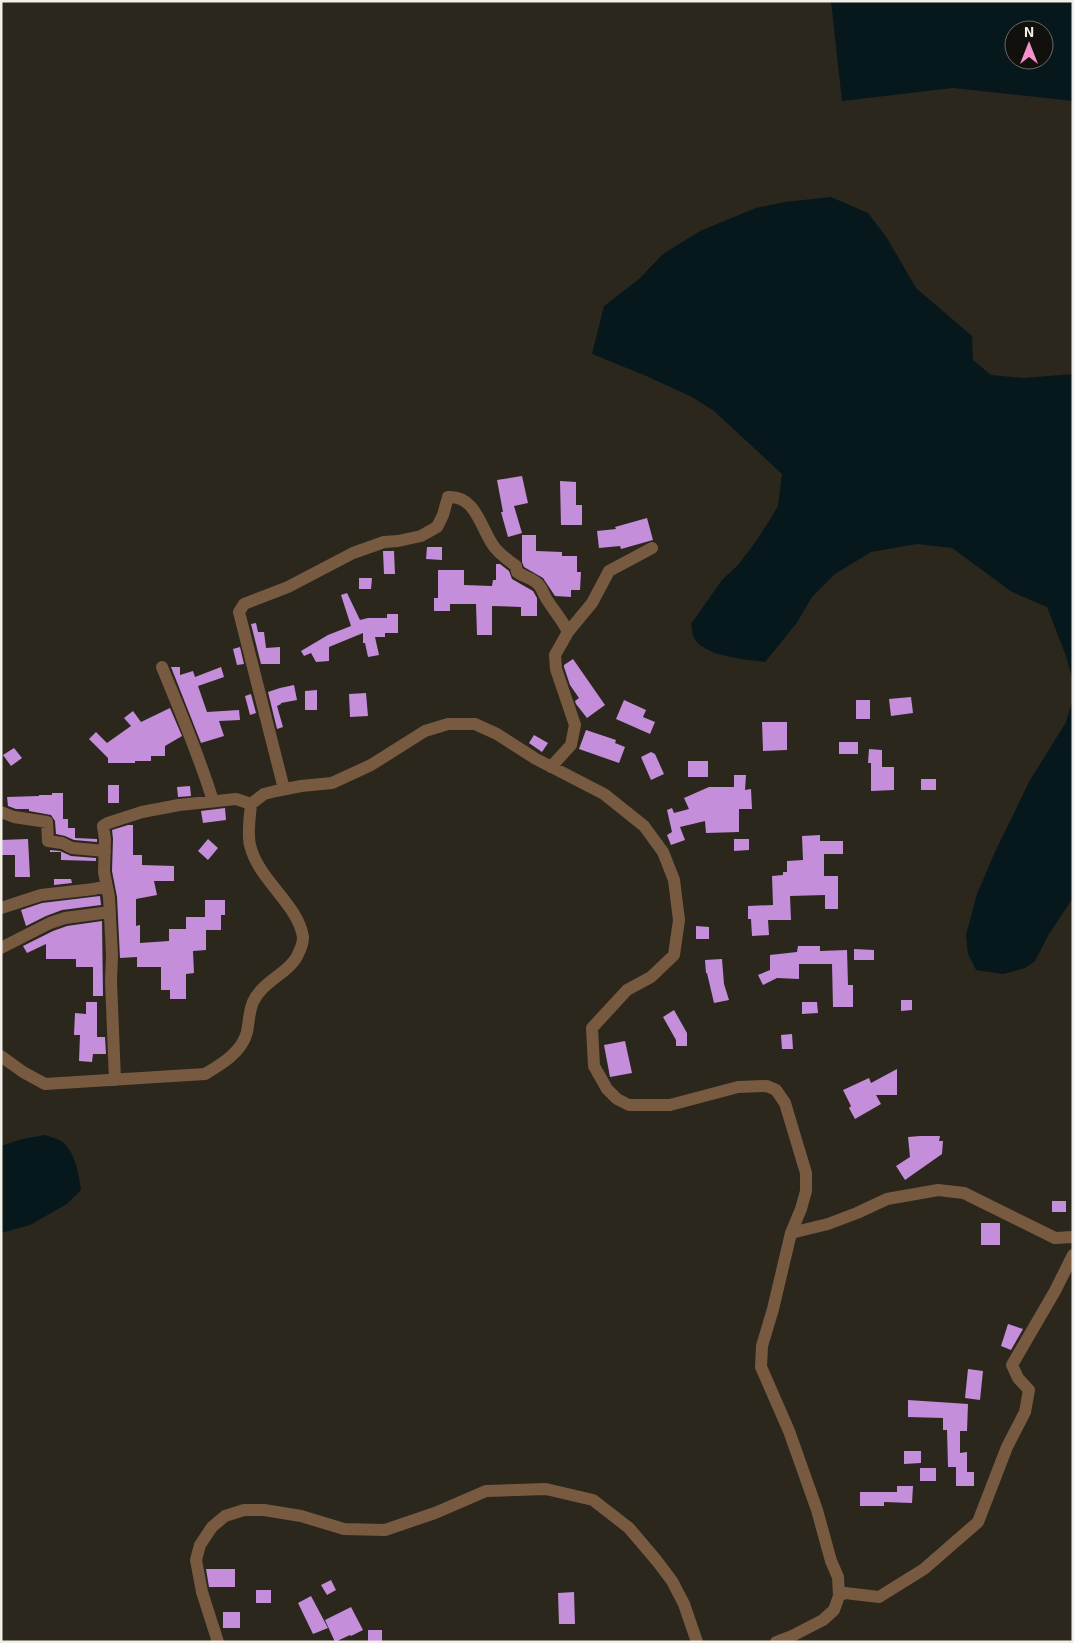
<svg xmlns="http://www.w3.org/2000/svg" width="1074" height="1643" font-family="'Exo 2',sans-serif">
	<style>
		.water { fill: #07181c; fill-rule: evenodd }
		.building { fill: #c48edb }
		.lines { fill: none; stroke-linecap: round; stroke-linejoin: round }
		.minor { stroke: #785a40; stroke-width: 12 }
	</style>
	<rect width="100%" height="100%" fill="#2c271d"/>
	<!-- water -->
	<path class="water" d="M831,1H1073V101L953,88L842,101ZM1014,30H1044V60H1014Z
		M831,197L868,213L887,238L916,288L972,336L973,360L991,375L1024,378L1073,374V681L1066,656L1047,607L1012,592L952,548L917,544L871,552L835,574L812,597L796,624L765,662C745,659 702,657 693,636C692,632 692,628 691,624L722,580L738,565L754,544L771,518L778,506L782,474L714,411L692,397L644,375L592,354L604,306L639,279L663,254L700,231L756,208L785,202Z
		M1073,699V898L1049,934L1035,961L1025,968L1003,974L976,970L968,954L966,935L977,894L994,854L1029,782L1066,722Z
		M45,1135C50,1137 56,1138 61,1141C75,1150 79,1175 81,1190L67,1204L30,1225L1,1233V1146L22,1139Z"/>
	<!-- building -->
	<path class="building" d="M522,476L528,503L514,506L522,533L508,537L501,512H503L497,480Z
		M560,481L576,482V505H582V525H561Z
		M647,518L653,540L621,549L620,546L599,548L597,531L616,529L615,527Z
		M522,535H536V551L562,552V556H577V572H581L580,590H571V597L555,596L543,578L524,567L522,562Z
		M427,547H442V560L426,559Z
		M383,551H394L395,574H384Z
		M496,564H500L509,571L512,579L533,591L537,598V616H521V607L492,606V635H477L476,604H450V611H434V598H438V570H464V585L492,586L493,580H496Z
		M359,578H372L371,589H359Z
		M347,593L360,620L368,618H387V614H398V633H385V637H375L379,655L368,657L365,643H363V633L329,647V661L316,662L311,653L304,656L301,651L328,635L351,626L341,595Z
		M256,623L258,632H264L266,648L280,647V664H261L251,624Z
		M240,647L244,664L237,665L233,649Z
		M573,659L605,705L587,718L576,704L575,701L579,698L570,685L564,667V665Z
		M171,667H180V675L193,671L195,677L221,667L224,677L198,686L207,712L239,710L240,720L219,721L224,736L201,743Z
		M294,685L297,700L281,703V704L277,706L283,727L277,729L268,692L280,688Z
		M317,690V710H305V691Z
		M366,693L368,716L350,717L349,694Z
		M251,694L256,713L250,715L245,696Z
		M911,697L913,713L891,716L889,699Z
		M624,700L646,710L643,717L655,722L650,734L616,719Z
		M856,700H870V719H856Z
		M170,708L182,736L165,746V756H151V761H135V763H108V758L89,739L96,732L107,743L131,726L124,718L133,711L141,722Z
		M762,722H787V750L763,751Z
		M586,730L616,740L615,743L625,747L619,763L579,749Z
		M534,735L548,743L542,752L529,743Z
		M839,742H858V754H839Z
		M14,748L22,758L11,766L3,755Z
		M869,749L882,750V767H894V790L871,791V763H868Z
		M651,752L655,754L664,774L651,780L641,757Z
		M688,761H708V777H688Z
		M734,775H746L745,790L751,789L752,809H739V832L706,833L705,821L680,827L685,840L671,845L667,835L672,832L667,810L672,808L674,813L689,809L684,798L709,787H734Z
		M921,779H936V790H921Z
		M108,785H119V803H108Z
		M190,786L191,796L178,797L177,787Z
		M52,793H63V819H68V828H75V838L97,839V842L74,840L65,836L56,834L55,821L51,815L29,811V809H16L8,806L7,797L39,796V795H52Z
		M225,808L226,820L203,823L201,811Z
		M128,825H133V855H142V865L174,866V881H154L157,895L136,899V926L140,925V943L169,941V929H186V917H205V900H225V915H221V930H206V950L193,951L194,973L186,974V999H170V990H161V967H137V957L120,958L117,897L112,871L113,839L112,830Z
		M820,835V841H843V854H824V876H838V909H825V895L790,896L791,920H768L769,935L752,936L751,919H748V906L773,905L772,876L783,875V872H787V861L803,860L802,836Z
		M28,839L30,877H15V855H1V840Z
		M208,839L218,848L208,860L198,851Z
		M734,839H749V850L734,851Z
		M50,850L60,851L71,856L96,858V861L61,860V852H50Z
		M54,879H71L72,883L54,885Z
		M100,896L101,905L62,910L46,916L26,926L21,910L42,903Z
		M102,921L103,996H93V967H76V959H46V944L27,953L23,946L53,931L67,926Z
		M696,926L709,927V939H696Z
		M798,946H820V951L847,950L848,985H853V1007H833L832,964H799V979L777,978L763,985L758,975L770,970V955L797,952Z
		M854,949L874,950V960H854Z
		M722,959L724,984L729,1000L714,1003L707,973H706L705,960Z
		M901,1000H912V1010L901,1011Z
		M86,1002H97V1037H105L106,1054H93L92,1062L79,1061L80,1035H74L75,1013L86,1014Z
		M802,1002H817L818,1013L802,1014Z
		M674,1010L687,1033V1046H676V1040L663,1017Z
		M792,1034L793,1049H782L781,1035Z
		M625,1041L632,1073L610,1077L604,1045Z
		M897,1069V1095H876L881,1104L855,1119L849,1108L851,1106L843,1090L869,1078L871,1083Z
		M920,1136H940L939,1141H943L942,1154L905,1180L896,1166L910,1157L908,1137Z
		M1052,1201H1066V1212H1052Z
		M981,1223H1000V1245H981Z
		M1008,1324L1023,1329L1011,1350L1001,1346Z
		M968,1369L983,1371L980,1400L965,1398Z
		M908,1400L968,1404L967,1431H960V1453L967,1452V1472H974V1486H956V1467H948L947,1430H943V1418L908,1417Z
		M904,1451H921V1463L904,1464Z
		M920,1468H936V1481H920Z
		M897,1486H913L912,1503L884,1502V1506H860V1492H897Z
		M206,1569H235V1587H209Z
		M331,1580L336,1590L327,1595L321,1585Z
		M256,1590H271V1603H256Z
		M574,1592L575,1624H559L558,1593Z
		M311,1596L328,1628L313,1634L298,1603Z
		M351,1607L363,1630L351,1636L350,1635L335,1642L325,1620Z
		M223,1612H240V1628H223Z
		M368,1630H382V1641H368Z"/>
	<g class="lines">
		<!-- minor -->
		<path class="minor" d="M568,632L592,603L609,571L652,548
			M162,667C180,711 199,755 213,801
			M284,789L239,612L244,604L288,587L353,553L384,542L398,541L421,536L437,527L443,515L448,497C477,495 481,531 495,548C501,555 509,561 516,566L517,572C524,577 532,578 538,584C542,588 543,593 546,598C553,610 562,619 568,632L555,655L556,669L575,725L571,745L551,767
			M1,812L14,817L47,822L48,841L62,843L72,848L105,851
			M1,908L41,895L94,889L106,886
			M1,948L50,923L65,918L110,912
			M1,1056L23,1072L45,1084L205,1074C222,1064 242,1052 247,1032C249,1022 249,1011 253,1002C262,981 292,972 299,952C301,948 303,941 303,937C298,904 258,880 250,845C247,833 250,817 251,804L264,794L276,791L301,786L332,783L371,765L425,731L448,724H475L497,734L536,759L604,794L644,826L663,852L674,880L679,920L674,955L651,977L627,990L592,1028L594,1066L607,1089L617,1099L629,1105H670L738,1087L767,1086L776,1090L785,1103L806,1173V1191L801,1209L791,1233L773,1309L762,1346L761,1367L789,1431L817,1510L831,1561L838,1577L839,1596L834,1610L823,1620L792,1636L776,1642
			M115,1080L111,981L112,955L109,897L104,872L105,839L103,826L108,823L142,812L179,805L236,799L251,804
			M791,1233L828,1224L857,1213L887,1199L938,1190L964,1193L1055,1238L1073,1237
			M839,1596L845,1593L879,1597L924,1569L978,1522L1007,1447L1025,1412L1029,1390L1018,1378L1012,1365L1055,1291L1073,1255
			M218,1642L202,1592L196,1560L200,1545L212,1527L225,1516L244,1510H264L301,1516L344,1529L385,1530L435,1513L486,1491L546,1489L593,1500L629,1528L657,1561L672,1581L684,1604L697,1642"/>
	</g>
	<!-- border -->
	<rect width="1074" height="1643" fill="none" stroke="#f2efe8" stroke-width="5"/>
	<!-- north arrow -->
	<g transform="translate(1029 45)"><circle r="24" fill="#12100c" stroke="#6c6964"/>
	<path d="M0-4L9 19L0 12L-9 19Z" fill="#f890cb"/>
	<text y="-8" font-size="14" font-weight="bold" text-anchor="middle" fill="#f2efe8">N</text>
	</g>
</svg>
